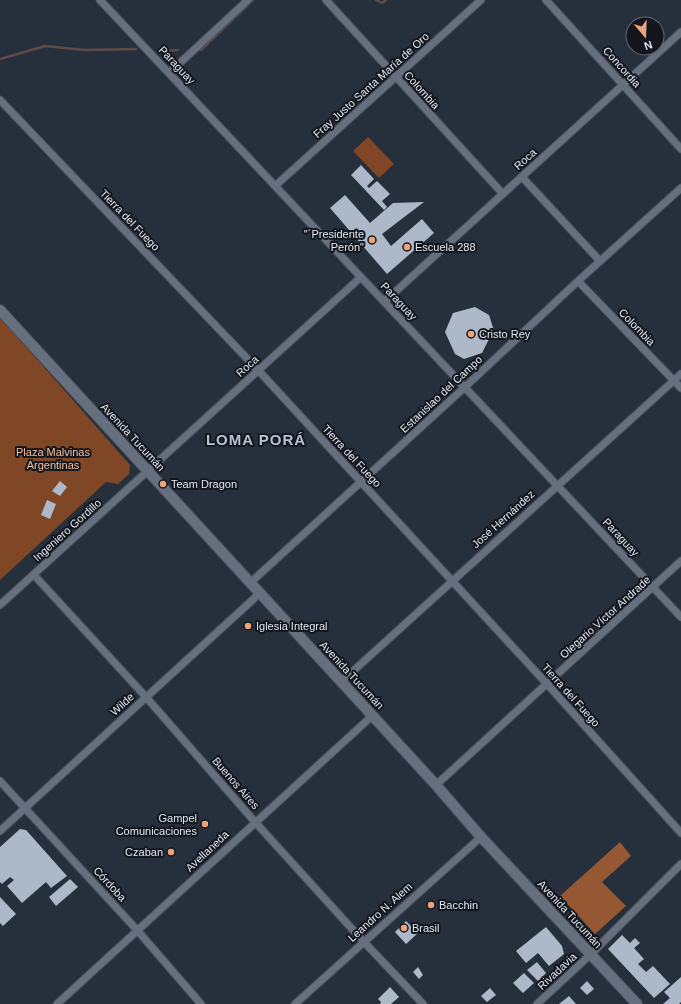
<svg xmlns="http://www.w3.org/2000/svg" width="681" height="1004" font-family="Helvetica,sans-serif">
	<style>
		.green { fill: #7f4726 }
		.forest { fill: #965833 }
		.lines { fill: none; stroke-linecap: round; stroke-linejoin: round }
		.stream { stroke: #5e4b48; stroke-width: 2.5 }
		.building { fill: #adb9c9 }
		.street-casing { stroke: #464d58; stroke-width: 9 }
		.secondary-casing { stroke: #464d58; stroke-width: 12 }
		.street { stroke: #656f7e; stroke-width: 7 }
		.secondary { stroke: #656f7e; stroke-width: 10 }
		.poi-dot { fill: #efa378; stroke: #13171d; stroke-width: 1.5 }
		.labels { text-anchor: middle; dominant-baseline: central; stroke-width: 4; stroke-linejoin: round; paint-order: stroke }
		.street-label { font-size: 11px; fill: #e1e7f0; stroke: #13171d }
		.poi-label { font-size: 11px; fill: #e1e7f0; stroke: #13171d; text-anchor: start }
		.park-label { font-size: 11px; fill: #f6bfa0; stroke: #13171d }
		.district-label { font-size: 15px; font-weight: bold; letter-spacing: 1px; fill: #b6c2d2; stroke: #13171d }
	</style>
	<rect width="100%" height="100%" fill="#262f3c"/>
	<!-- green -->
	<path class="green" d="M368,137L394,164L379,178L353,151Z
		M0,317L130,465L129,474L118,484L106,482L0,580Z"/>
	<!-- forest -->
	<path class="forest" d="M620,842L631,856L602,882L626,906L595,934L560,896Z"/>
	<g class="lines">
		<!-- stream -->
		<path class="stream" d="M376,0L382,3L386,0
			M201,50L253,0
			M162,51L178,50
			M0,59L45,46L85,50L136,49"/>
	</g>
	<!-- building -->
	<path class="building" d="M361,165L374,179L367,186L369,188L377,181L390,194L382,201L387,207L384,210L351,175Z
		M345,195L370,223L393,203L424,202L382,234L391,246L422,219L434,233L387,274L330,208Z
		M475,307L489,315L496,337L489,339L482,353L464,359L455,354L445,332L453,313Z
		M60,481L67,487L60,496L52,491Z
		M47,500L56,504L50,519L41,515Z
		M20,829L26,830L67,876L51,888L46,882L22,903L7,886L14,880L10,877L2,884L0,882V847Z
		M70,879L78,887L56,906L49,897Z
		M0,897L16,914L3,926L0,923Z
		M406,921L418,933L406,944L395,932Z
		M546,927L562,946L564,954L549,966L538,953L526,963L516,951Z
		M622,935L630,943L635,938L640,943L634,948L644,959L638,964L646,972L653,966L670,984L654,998L608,949Z
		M537,962L546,973L538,981L527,970Z
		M418,967L423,975L419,979L413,972Z
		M524,973L534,983L523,993L513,983Z
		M681,977V1002L679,1004H663L670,998L664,992Z
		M587,981L594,989L587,995L580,988Z
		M390,987L399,997L391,1004H380L381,1002L378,999Z
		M490,988L496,995L487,1002L481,996Z
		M569,996L576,1004H559Z"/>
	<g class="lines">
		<!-- street casing -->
		<g class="street-casing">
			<path id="street" d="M100,0L681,617
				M326,0L503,194
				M546,0L681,149
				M169,73L248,0
				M0,100L258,370L547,684L681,833
				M522,177L600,261
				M275,186L481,0
				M578,281L681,388
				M384,302L681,32
				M34,575L146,697L255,822L363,941L423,1004
				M250,583L465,387L578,281L681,188
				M0,605L361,277
				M341,682L681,374
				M0,781L137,930L201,1004
				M436,785L681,561
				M0,831L260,593
				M57,1004L372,716
				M295,1004L481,837
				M537,1004L591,954L681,864"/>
		</g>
		<!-- secondary casing -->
		<g class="secondary-casing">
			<path id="secondary" d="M0,310L436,785L481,837L637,1004"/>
		</g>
		<!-- street -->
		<use href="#street" class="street"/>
		<!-- secondary -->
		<use href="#secondary" class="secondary"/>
	</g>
	<!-- markers -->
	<g class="poi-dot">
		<circle cx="372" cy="240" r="4"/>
		<circle cx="407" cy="247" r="4"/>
		<circle cx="471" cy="334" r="4"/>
		<circle cx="163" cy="484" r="4"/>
		<circle cx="248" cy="626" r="4"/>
		<circle cx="205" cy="824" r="4"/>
		<circle cx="171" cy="852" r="4"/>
		<circle cx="431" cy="905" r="4"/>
		<circle cx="404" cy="928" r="4"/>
	</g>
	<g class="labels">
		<!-- street labels -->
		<g class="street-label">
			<text transform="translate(177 65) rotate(47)">Paraguay</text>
			<text transform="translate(622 67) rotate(48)">Concordia</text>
			<text transform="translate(371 85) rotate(-42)">Fray Justo Santa María de Oro</text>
			<text transform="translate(422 90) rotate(48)">Colombia</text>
			<text transform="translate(525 159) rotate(-42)">Roca</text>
			<text transform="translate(130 220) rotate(46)">Tierra del Fuego</text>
			<text transform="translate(399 301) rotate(47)">Paraguay</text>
			<text transform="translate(637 327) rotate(46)">Colombia</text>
			<text transform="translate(247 366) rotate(-42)">Roca</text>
			<text transform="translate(441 394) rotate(-43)">Estanislao del Campo</text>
			<text transform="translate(133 437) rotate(47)">Avenida Tucumán</text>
			<text transform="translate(352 456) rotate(47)">Tierra del Fuego</text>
			<text transform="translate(503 519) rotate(-42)">José Hernández</text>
			<text transform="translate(67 530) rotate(-42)">Ingeniero Gordillo</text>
			<text transform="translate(621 537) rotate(47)">Paraguay</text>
			<text transform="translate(605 617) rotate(-42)">Olegario Víctor Andrade</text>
			<text transform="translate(352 675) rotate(47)">Avenida Tucumán</text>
			<text transform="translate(571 695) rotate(48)">Tierra del Fuego</text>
			<text transform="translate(122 704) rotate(-42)">Wilde</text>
			<text transform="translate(236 783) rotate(49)">Buenos Aires</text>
			<text transform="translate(207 851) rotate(-43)">Avellaneda</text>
			<text transform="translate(110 884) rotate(47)">Córdoba</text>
			<text transform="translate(380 912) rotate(-42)">Leandro N. Alem</text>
			<text transform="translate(570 914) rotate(47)">Avenida Tucumán</text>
			<text transform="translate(557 971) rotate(-43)">Rivadavia</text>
		</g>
		<!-- poi labels -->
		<g class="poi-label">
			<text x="364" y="234" text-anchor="end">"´Presidente<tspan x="364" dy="13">Perón"</tspan></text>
			<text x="415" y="247">Escuela 288</text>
			<text x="479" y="334">Cristo Rey</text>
			<text x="171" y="484">Team Dragon</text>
			<text x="256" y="626">Iglesia Integral</text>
			<text x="197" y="818" text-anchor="end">Gampel<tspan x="197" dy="13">Comunicaciones</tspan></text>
			<text x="163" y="852" text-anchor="end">Czaban</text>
			<text x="439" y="905">Bacchin</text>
			<text x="412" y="928">Brasil</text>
		</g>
		<!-- park labels -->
		<g class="park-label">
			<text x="53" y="452">Plaza Malvinas<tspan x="53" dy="13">Argentinas</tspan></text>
		</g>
		<!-- district labels -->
		<g class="district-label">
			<text x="256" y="439">LOMA PORÁ</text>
		</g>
	</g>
	<!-- north arrow -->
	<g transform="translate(645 36) rotate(161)"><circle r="19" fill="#13171d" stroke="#656a71"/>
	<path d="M0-3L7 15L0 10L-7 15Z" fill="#efa378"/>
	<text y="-6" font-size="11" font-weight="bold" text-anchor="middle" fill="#e1e7f0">N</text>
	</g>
</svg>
